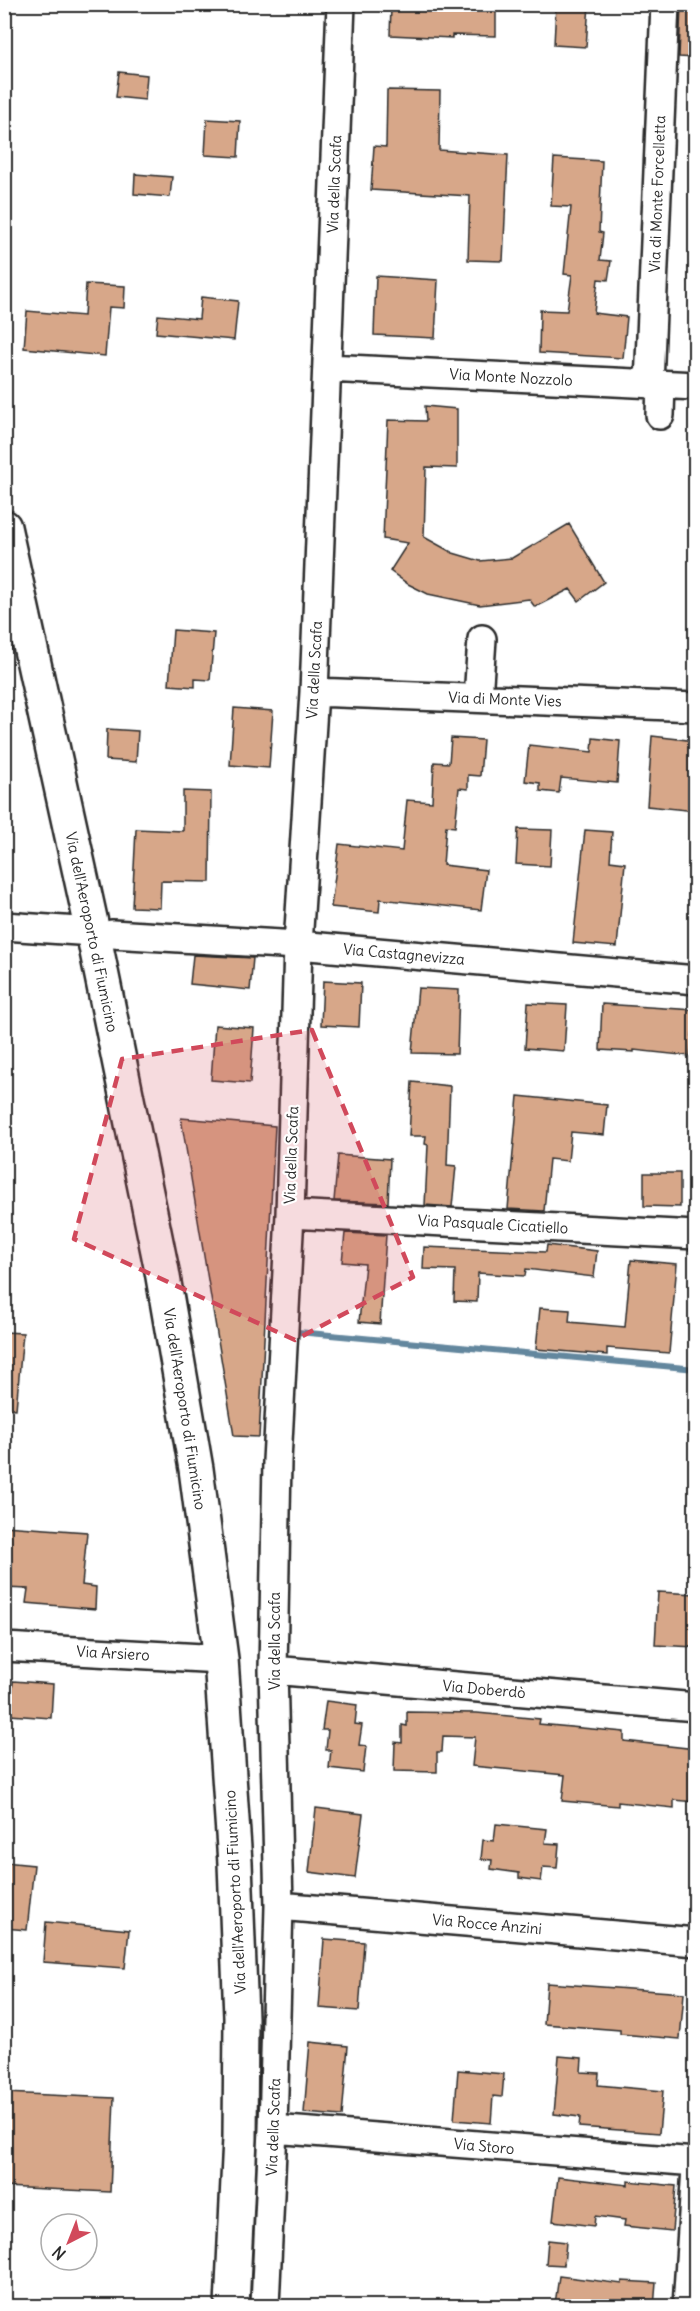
<svg xmlns="http://www.w3.org/2000/svg" width="700" height="2311" font-family="Delius,sans-serif">
	<style>
		.lines { fill: none; stroke-linecap: round; stroke-linejoin: round }
		.stream { stroke: #64879e; stroke-width: 6 }
		.building { fill: #d7a789; stroke: #2b2b2b; stroke-width: 1.5 }
		.minor-casing { stroke: #2b2b2b; stroke-width: 32 }
		.major-casing { stroke: #2b2b2b; stroke-width: 38 }
		.minor { stroke: #fff; stroke-width: 27 }
		.major { stroke: #fff; stroke-width: 33 }
		.marked { fill: #d1495b; fill-opacity: 0.2; stroke: #d1495b; stroke-width: 4.5; stroke-dasharray: 12 8; stroke-linejoin: round }
		.labels { text-anchor: middle; dominant-baseline: central; stroke-width: 4.5; stroke-linejoin: round; paint-order: stroke }
		.street-label { font-size: 15px; fill: #2b2b2b; stroke: #fff }
	</style>
	<rect width="100%" height="100%" fill="#fff"/>
	<filter id="ink" filterUnits="userSpaceOnUse"><feTurbulence type="fractalNoise" baseFrequency=".0167" numOctaves="2"/><feDisplacementMap in="SourceGraphic" scale="12" xChannelSelector="R" yChannelSelector="G"/><feConvolveMatrix kernelMatrix="1 2 1 2 8 2 1 2 1" color-interpolation-filters="sRGB"/></filter>
	<g filter="url(#ink)">
		<g class="lines">
			<!-- stream -->
			<path class="stream" d="M298,1332L696,1369"/>
		</g>
		<!-- building -->
		<path class="building" d="M421,4H438L437,7L496,9V36L452,35V38L390,35L391,7L421,8Z
			M556,4H589L586,47L554,45Z
			M681,4H696V58L679,57Z
			M119,72L147,75L145,100L116,97Z
			M387,90L440,91L439,150L508,155L503,261L468,260L470,196L371,190L374,146L386,147Z
			M207,119L240,121L238,157L205,155Z
			M554,158L602,161L599,232L603,233L600,260L611,261L608,280L598,279L594,313L627,317L623,358L539,353L540,310L567,311L572,275L564,274L571,207L551,206Z
			M135,174L172,177L170,197L134,194Z
			M376,276L438,280L435,338L374,335Z
			M86,284L125,286L124,308L109,307L105,356L24,348L27,311L84,316Z
			M201,297L238,301L234,340L156,333L158,315L199,319Z
			M425,406L457,409V468L426,467L424,537L453,553L480,561L512,558L569,524L604,582L579,601L570,589L535,607L529,599L480,605L428,594L408,584L390,571L408,543L383,539L388,420L426,421Z
			M173,630L214,633L210,680L195,679V687L169,685Z
			M234,708L273,711L269,768L230,765Z
			M107,729L138,731L136,762L106,760Z
			M652,736L696,741V811L647,806Z
			M451,738L483,740L480,776L468,775V789L459,788L455,827L446,826L443,865L486,870L481,910L380,899L379,912L331,907L339,844L402,851L407,800L432,802L434,762L449,763Z
			M593,738L620,741L617,783L561,778L559,793L540,791V783L525,781L529,745L592,752Z
			M183,791L211,792L210,882L161,881L160,908L132,907L136,829L183,831Z
			M518,829L552,830L550,866L516,864Z
			M585,830L612,832L610,861L625,863L617,947L573,943Z
			M193,955L253,958L250,990L190,984Z
			M323,981L361,983L359,1027L321,1025Z
			M418,988L459,990L457,1054L412,1053Z
			M528,1003L567,1005L564,1051L525,1048Z
			M602,1004L695,1010L690,1056L634,1050V1052L600,1050Z
			M215,1025L254,1028L250,1083L211,1080Z
			M412,1082L450,1086L447,1165L456,1166L452,1207L425,1205L428,1145L425,1144L426,1136H409Z
			M518,1096L607,1105L604,1135L571,1132L568,1161L549,1159L544,1211L508,1209Z
			M181,1118L275,1126L259,1437L234,1436Z
			M338,1155L390,1159L388,1203L334,1201Z
			M644,1173H680V1207L644,1206Z
			M345,1233L386,1235L380,1324L359,1322L365,1264L342,1262Z
			M547,1245L597,1251L594,1277L526,1269L525,1276L478,1273L477,1302L454,1301L455,1270L423,1269L424,1247L546,1252Z
			M631,1260L677,1264L669,1353L607,1348V1355L536,1349L540,1308L570,1310L569,1322L625,1327Z
			M4,1332L23,1333L16,1409L4,1408Z
			M4,1526L87,1532L82,1585L96,1587L95,1609L26,1603L28,1589L4,1588Z
			M658,1592L696,1594V1647L655,1645Z
			M13,1681L53,1684L51,1718L10,1715Z
			M326,1701L357,1705L355,1724L362,1725L359,1745L366,1746L363,1772L329,1768L331,1750H326L328,1730H322Z
			M407,1712L477,1713L540,1719L539,1724L624,1732V1741L696,1749V1802L674,1800V1808L618,1802V1806L562,1801L565,1775L472,1766L475,1737L443,1736L442,1752H437V1772L394,1771L395,1742L402,1743V1725L407,1726Z
			M316,1808L363,1814L355,1878L309,1872Z
			M496,1824L547,1829L545,1843L559,1844L557,1868L543,1867L541,1881L519,1878V1873L491,1869L492,1860L481,1859L483,1840L494,1841Z
			M4,1862L34,1865L27,1930L4,1928Z
			M46,1922L129,1930L125,1968L43,1962Z
			M324,1939L364,1942L359,2011L319,2008Z
			M547,1983L684,1993L680,2039L620,2034V2030L544,2024Z
			M310,2042L348,2046L342,2116L304,2113Z
			M559,2056L582,2058L581,2072L599,2073L598,2085L663,2091L659,2133L579,2127L580,2117L554,2114Z
			M458,2070L504,2074L502,2097L493,2096L491,2123L454,2120Z
			M4,2093L114,2098L110,2192L4,2187Z
			M558,2177L628,2185V2181L676,2186L672,2231L624,2226L625,2220L595,2216L594,2226L553,2221Z
			M548,2240L566,2242L564,2265L546,2264Z
			M559,2276L622,2284V2281L656,2283L654,2307H574L555,2304Z"/>
		<g class="lines">
			<!-- minor casing -->
			<g class="minor-casing">
				<path id="minor" d="M327,368L696,386
					M649,384L665,4
					M660,415L661,384
					M314,692L696,707
					M478,698L482,639
					M4,926L93,932
					M112,934L298,945L696,980
					M290,1214L696,1235
					M4,1647L221,1659
					M273,1670L696,1707
					M279,1906L696,1942
					M273,2129L696,2162
					M265,2306L273,2129L279,1906L273,1670L277,1461L290,1214L298,945L314,692L341,4
					M687,2306L696,2168"/>
			</g>
			<!-- major casing -->
			<g class="major-casing">
				<path id="major" d="M4,527L93,932L162,1271L196,1469L221,1659L235,1863L241,2018L240,2138L232,2306"/>
			</g>
			<!-- minor -->
			<use href="#minor" class="minor"/>
			<!-- major -->
			<use href="#major" class="major"/>
		</g>
	</g>
	<!-- marked area -->
	<path class="marked" d="M312,1030L413,1277L295,1340L74,1239L122,1059Z"/>
	<g class="labels">
		<!-- street labels -->
		<g class="street-label">
			<text transform="translate(334 184) rotate(-88)">Via della Scafa</text>
			<text transform="translate(657 194) rotate(-88)">Via di Monte Forcelletta</text>
			<text transform="translate(511 377) rotate(3)">Via Monte Nozzolo</text>
			<text transform="translate(314 670) rotate(-87)">Via della Scafa</text>
			<text transform="translate(505 699) rotate(2)">Via di Monte Vies</text>
			<text transform="translate(92 932) rotate(78)">Via dell'Aeroporto di Fiumicino</text>
			<text transform="translate(404 954) rotate(5)">Via Castagnevizza</text>
			<text transform="translate(291 1155) rotate(-88)">Via della Scafa</text>
			<text transform="translate(493 1224) rotate(3)">Via Pasquale Cicatiello</text>
			<text transform="translate(185 1409) rotate(81)">Via dell'Aeroporto di Fiumicino</text>
			<text transform="translate(274 1641) rotate(-90)">Via della Scafa</text>
			<text transform="translate(113 1653) rotate(3)">Via Arsiero</text>
			<text transform="translate(484 1689) rotate(5)">Via Doberdò</text>
			<text transform="translate(235 1892) rotate(-93)">Via dell'Aeroporto di Fiumicino</text>
			<text transform="translate(487 1924) rotate(5)">Via Rocce Anzini</text>
			<text transform="translate(273 2127) rotate(-88)">Via della Scafa</text>
			<text transform="translate(484 2146) rotate(5)">Via Storo</text>
		</g>
	</g>
	<!-- margin -->
	<rect width="700" height="2311" fill="none" stroke="#fff" stroke-width="24"/>
	<rect x="12" y="12" width="676" height="2287" fill="none" stroke="#2b2b2b" stroke-width="2" filter="url(#ink)"/>
	<!-- north arrow -->
	<g transform="translate(69 2242) rotate(222)"><circle r="28" fill="#ffffff" stroke="#aaaaaa" stroke-width="1.5"/>
	<path d="M0-4.5L10 22L0 15L-10 22Z" fill="#d1495b"/>
	<text y="-9" font-size="16" font-weight="bold" text-anchor="middle" fill="#2b2b2b">N</text>
	</g>
</svg>
